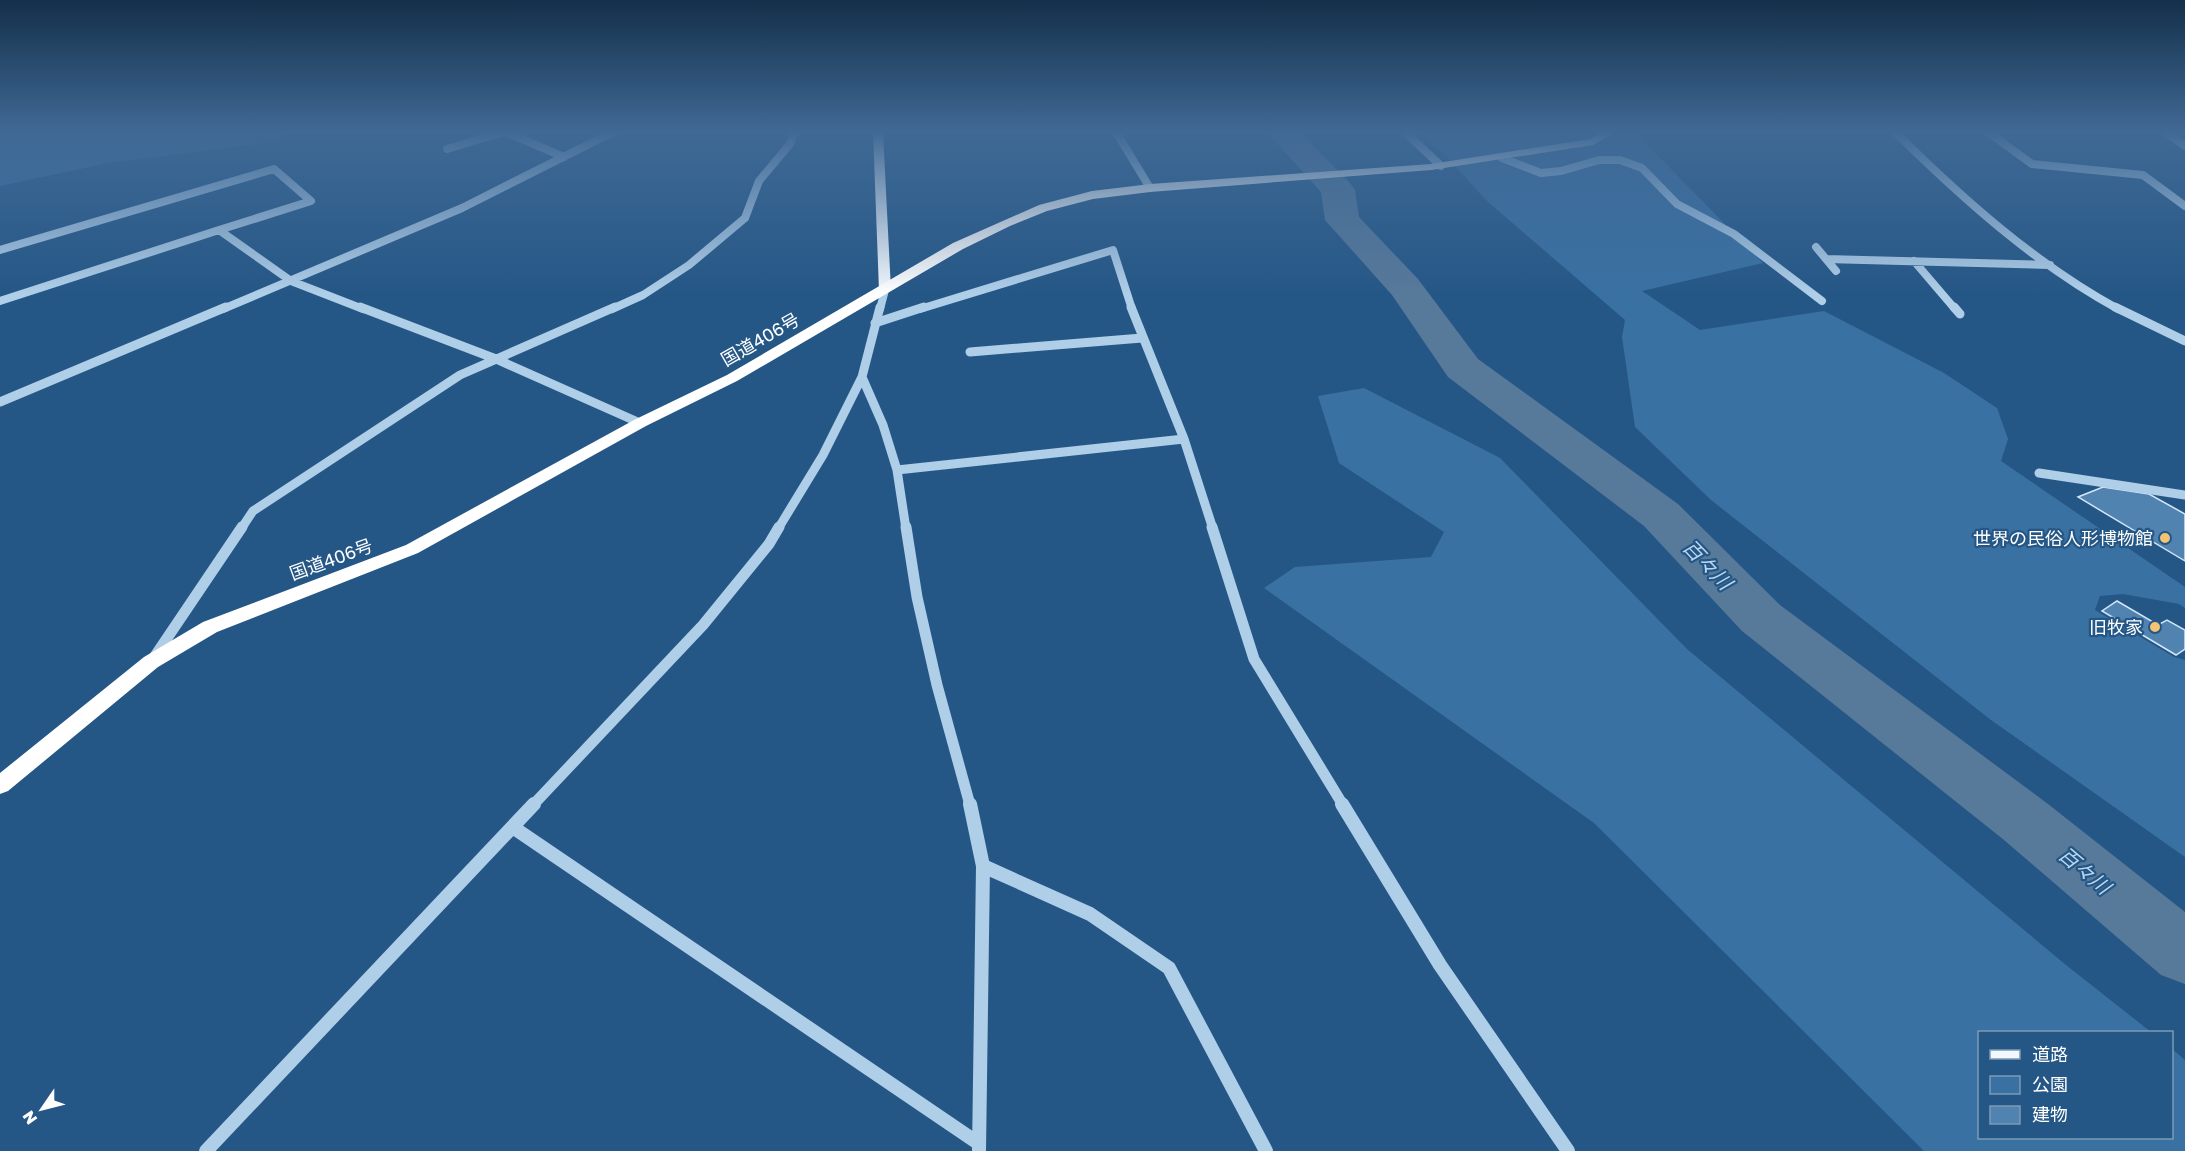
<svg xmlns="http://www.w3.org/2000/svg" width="2185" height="1151" font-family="'Golos Text','Noto Sans JP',sans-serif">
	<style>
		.green { fill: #3971a3 }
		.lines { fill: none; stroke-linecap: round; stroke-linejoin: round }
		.river { fill: #57799a; fill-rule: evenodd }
		.building { fill: #5183b0; stroke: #d3e6f7; stroke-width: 1.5 }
		.minor-far3 { stroke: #afcee8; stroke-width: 8 }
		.minor-far2 { stroke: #afcee8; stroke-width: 9 }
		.minor-far1 { stroke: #afcee8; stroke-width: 11 }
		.minor { stroke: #afcee8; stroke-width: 14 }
		.major { fill: #f2f8fe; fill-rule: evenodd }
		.highway { fill: #fff; fill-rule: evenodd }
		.poi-dot { fill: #f2c474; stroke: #255786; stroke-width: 2 }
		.labels { text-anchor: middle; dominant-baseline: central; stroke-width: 4.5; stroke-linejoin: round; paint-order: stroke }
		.street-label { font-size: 18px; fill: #fff; stroke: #255786 }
		.poi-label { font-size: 18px; fill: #fff; stroke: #255786; text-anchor: end }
		.water-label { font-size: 20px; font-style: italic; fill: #bbd7f0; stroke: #255786 }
	</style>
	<rect width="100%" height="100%" fill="#255786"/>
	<!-- green -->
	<path class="green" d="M0,132H297L257,144L113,162L0,186Z
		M1416,132H1635L1763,263L1642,291L1700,330L1824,311L1944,373L1997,408L2008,439L2001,461L2185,587V608L2179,604L2123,594L2100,596L2095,610L2174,657L2185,660V857L1991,720L1711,500L1635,427L1622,337L1625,320L1487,201L1444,154Z
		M1364,388L1500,458L1687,649L2066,965L2151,1032H1980V1138H2172V1049L2185,1060V1151H1924L1594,823L1264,588L1295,567L1431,557L1444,532L1339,463L1318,396Z"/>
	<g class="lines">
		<!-- river -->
		<path class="river" d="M1267,132H1300L1350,183L1355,190L1359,217L1418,279L1478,359L1678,504L1780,605L2048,804L2185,912V984L2161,975L2004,840L1742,631L1644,526L1448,377L1392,295L1325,220L1321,192Z"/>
	</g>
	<!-- building -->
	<path class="building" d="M2103,487L2149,494L2185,514V561L2078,497Z
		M2117,601L2158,625L2167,620L2185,630V649L2176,655L2102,611Z"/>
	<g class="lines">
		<!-- minor-far3 -->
		<path class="minor-far3" d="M506,132L564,157
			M1116,132L1150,188
			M1405,132L1441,166
			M1895,132C1962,198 2034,263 2118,309
			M1988,132L2032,164L2143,175L2185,206
			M2165,132L2185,146
			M447,149L503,132
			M1502,158L1541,173L1561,171L1599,160H1620L1642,168L1677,204L1734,234L1822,301
			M1816,247L1836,271
			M0,250L274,169L311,201L219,230L291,281L363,309
			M1826,259L2050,265
			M1914,261L1955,309
			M0,301L219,230
			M223,309L462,208L613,132
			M612,309L643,295L689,265L745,218L759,181L790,144L795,132
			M880,309L885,290
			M920,309L1113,250L1132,309"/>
		<!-- minor-far2 -->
		<path class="minor-far2" d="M360,307L496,359L640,423
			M1131,307L1184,439L1213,529
			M1954,307L1960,314
			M2115,307L2185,341
			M875,323L924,307
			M970,352L1142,338
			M862,377L883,425L897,470L906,529
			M0,402L226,307
			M897,470L1184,439
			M2039,473L2185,495
			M241,529L253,511L460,375L615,307
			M778,529L823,455L862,377L880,307"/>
		<!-- minor-far1 -->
		<path class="minor-far1" d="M906,527L917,597L937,685L970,805
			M1212,527L1254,659L1343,805
			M153,659L242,527
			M533,805L703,625L769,544L779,527"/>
		<!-- minor -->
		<path class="minor" d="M970,804L983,866L979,1151
			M1342,804L1440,965L1568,1151
			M514,828L978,1143
			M983,866L1090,914L1169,968L1266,1151
			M206,1151L534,804"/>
		<!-- major -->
		<path class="major" d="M873,132H883L891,290L885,293L879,290Z"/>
		<!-- highway -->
		<path class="highway" d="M1602,132H1616L1593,145L1431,170L1150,192L1093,199L1047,211L1010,226L963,249L737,381L646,426L418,553L217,632L158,667L8,791L0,794V773L144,657L203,622L406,545L634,420L727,375L953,243L1039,205L1092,191L1150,184L1431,164L1590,139Z"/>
	</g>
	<!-- sky -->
	<linearGradient id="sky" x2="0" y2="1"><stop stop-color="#14304a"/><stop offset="0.45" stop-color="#406995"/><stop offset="1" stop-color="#406995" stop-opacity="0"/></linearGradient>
	<rect width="2185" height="294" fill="url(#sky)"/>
	<!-- markers -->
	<g class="poi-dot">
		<circle cx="2165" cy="538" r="6"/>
		<circle cx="2155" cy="627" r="6"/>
	</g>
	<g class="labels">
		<!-- street labels -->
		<g class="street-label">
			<text transform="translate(760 339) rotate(-30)">国道406号</text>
			<text transform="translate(331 559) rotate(-20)">国道406号</text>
		</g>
		<!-- poi labels -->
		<g class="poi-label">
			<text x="2153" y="538">世界の民俗人形博物館</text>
			<text x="2143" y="627">旧牧家</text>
		</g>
		<!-- water labels -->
		<g class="water-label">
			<text transform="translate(1708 564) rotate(46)">百々川</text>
			<text transform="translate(2085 870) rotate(40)">百々川</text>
		</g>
	</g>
	<!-- legend -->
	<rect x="1978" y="1031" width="195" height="108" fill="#255786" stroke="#7c9ab6" stroke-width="1.5"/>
	<rect x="1990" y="1050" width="30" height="9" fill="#f2f8fe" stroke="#7c9ab6" stroke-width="1.5"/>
	<text x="2032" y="1061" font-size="18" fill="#ffffff">道路</text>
	<rect x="1990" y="1076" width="30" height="18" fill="#3971a3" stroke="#7c9ab6" stroke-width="1.5"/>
	<text x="2032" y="1091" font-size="18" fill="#ffffff">公園</text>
	<rect x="1990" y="1106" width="30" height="18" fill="#5183b0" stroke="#7c9ab6" stroke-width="1.5"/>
	<text x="2032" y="1121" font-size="18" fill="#ffffff">建物</text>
	<!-- north arrow -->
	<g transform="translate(42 1109) rotate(235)" stroke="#255786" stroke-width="4.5" paint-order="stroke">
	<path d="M0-4.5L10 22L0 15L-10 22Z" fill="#ffffff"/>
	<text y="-9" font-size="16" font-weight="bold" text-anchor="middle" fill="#ffffff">N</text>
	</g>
</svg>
